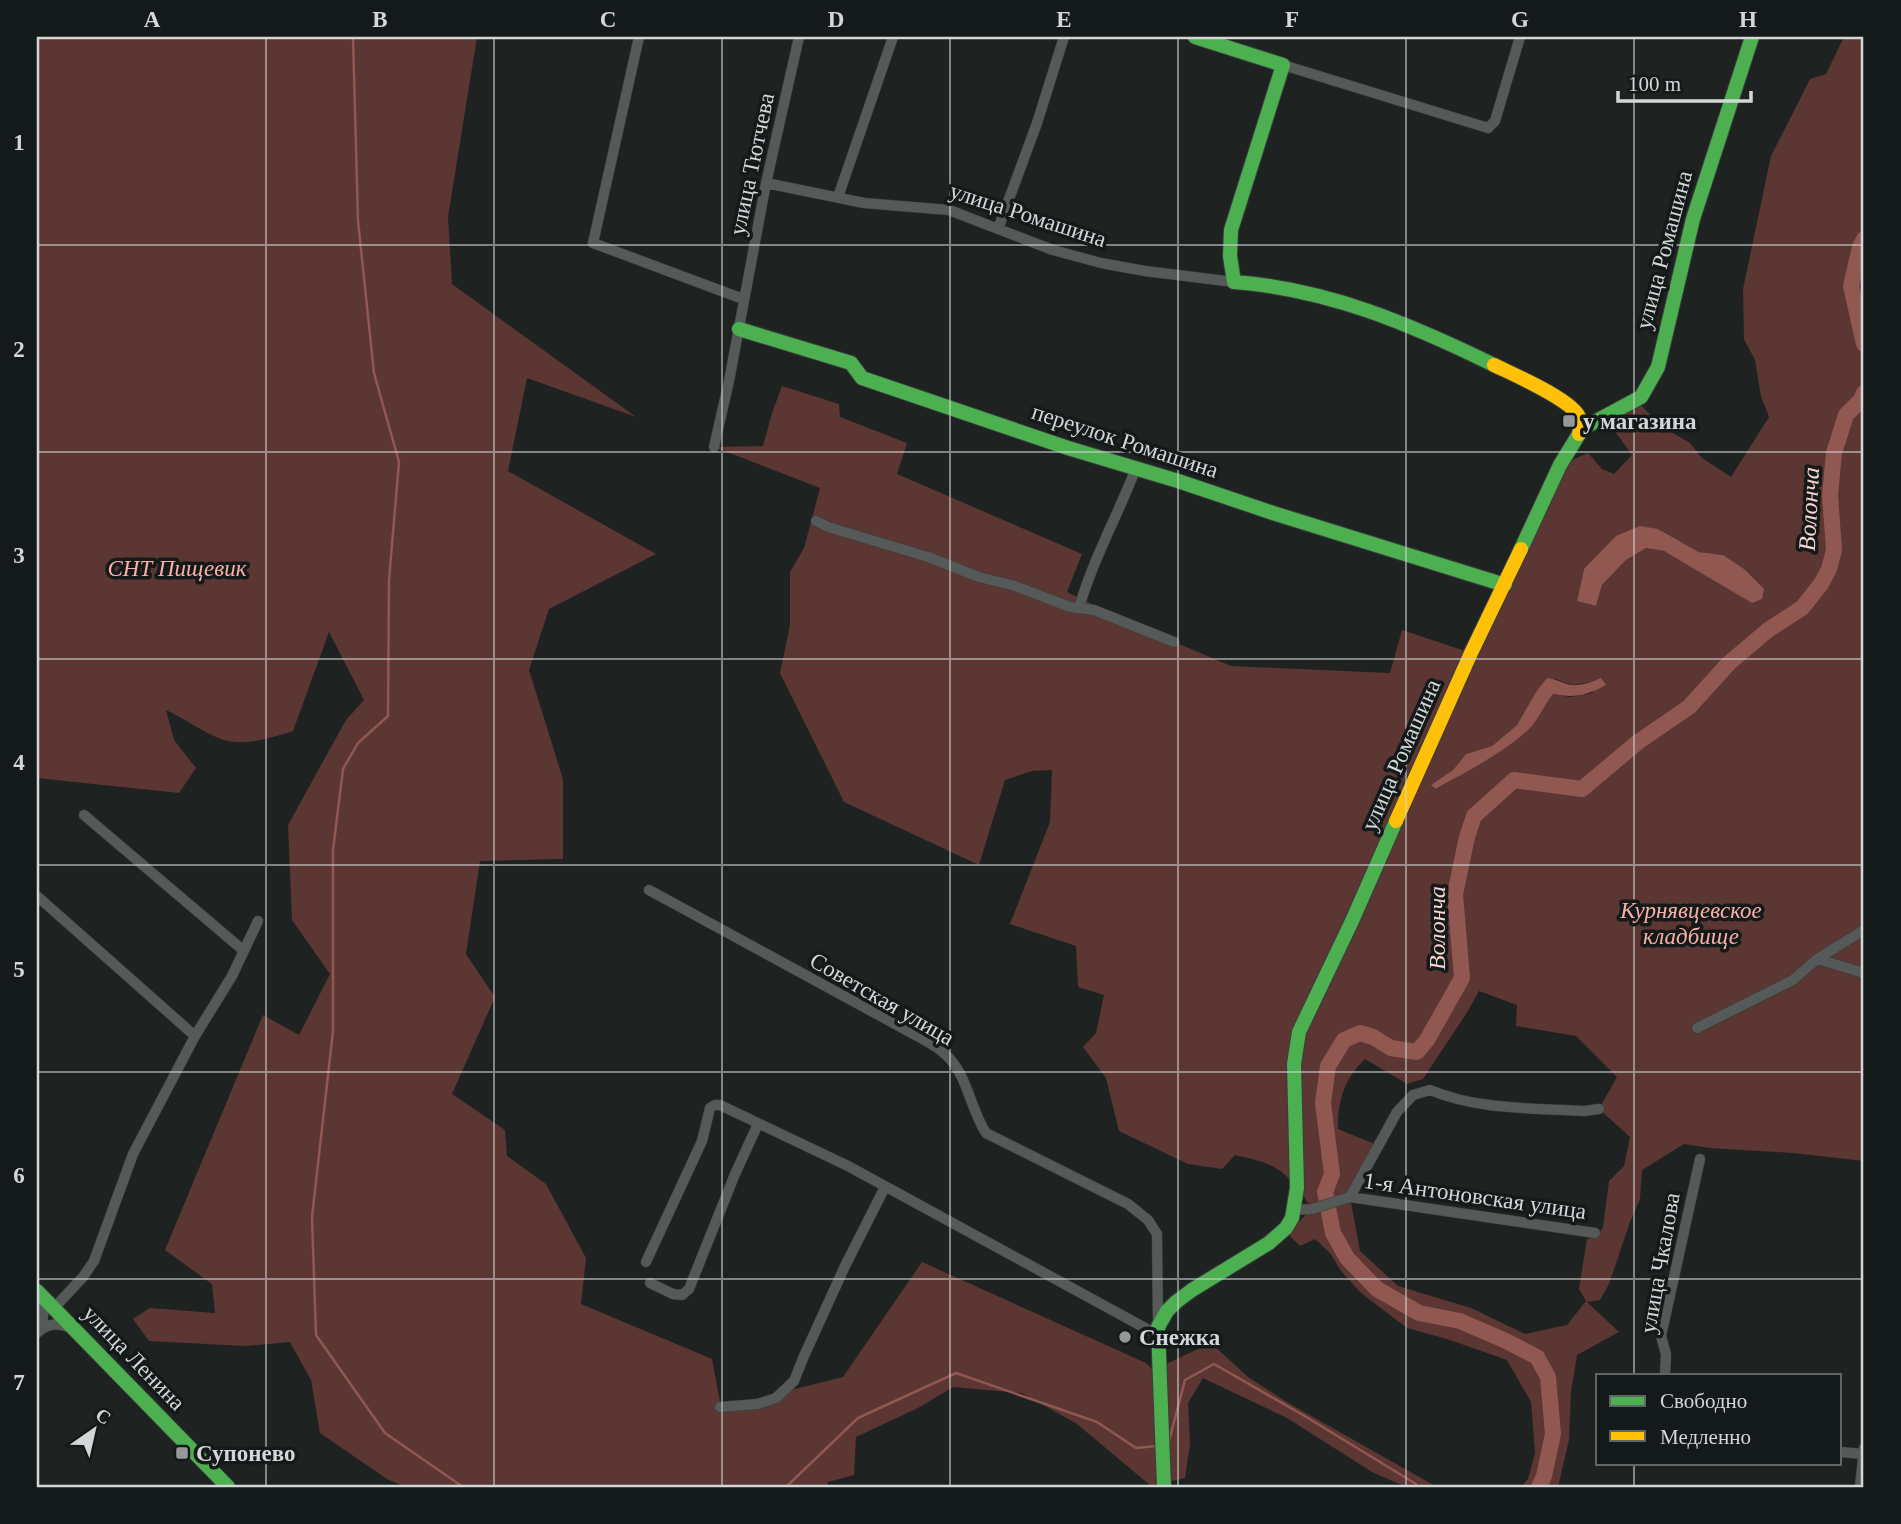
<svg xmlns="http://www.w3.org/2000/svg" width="1901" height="1524" font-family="Georgia,serif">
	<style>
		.green { fill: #5b3632; fill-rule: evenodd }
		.water { fill: #905851 }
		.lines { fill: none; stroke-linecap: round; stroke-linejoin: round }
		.stream { stroke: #905851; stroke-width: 2.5 }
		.river { stroke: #905851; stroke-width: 16 }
		.street-casing { stroke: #393d3c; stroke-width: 11 }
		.fast-casing { stroke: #393d3c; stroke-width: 16 }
		.slow-casing { stroke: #393d3c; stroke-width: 16 }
		.street { stroke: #555958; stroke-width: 10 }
		.fast { stroke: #4caf50; stroke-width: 14 }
		.slow { stroke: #ffc107; stroke-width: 14 }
		.grid { fill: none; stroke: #d3d7d7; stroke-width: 2; stroke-opacity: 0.55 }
		.poi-dot { fill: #949898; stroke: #141a1a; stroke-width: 2.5 }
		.labels { text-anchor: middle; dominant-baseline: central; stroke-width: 7; stroke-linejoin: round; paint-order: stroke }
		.street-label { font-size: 23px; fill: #d3d7d7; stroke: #141a1a }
		.poi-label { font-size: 23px; font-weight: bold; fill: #d3d7d7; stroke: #141a1a; text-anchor: start }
		.park-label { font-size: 23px; font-style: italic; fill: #fbb0a7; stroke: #141a1a }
		.water-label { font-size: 24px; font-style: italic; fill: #fbd4cf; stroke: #141a1a }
		.neatline { fill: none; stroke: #d3d7d7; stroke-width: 2.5 }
		.grid-label { font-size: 23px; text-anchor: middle; font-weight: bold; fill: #d3d7d7 }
	</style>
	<rect width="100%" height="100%" fill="#1e2322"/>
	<!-- green -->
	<path class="green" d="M37,37H477L448,217L452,284L636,417L527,378L508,471L656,554L549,609L529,670L563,779V859L480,861L466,954L495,997L452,1094L505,1130L507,1156L546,1184L586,1258L581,1304L712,1359L721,1407L843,1377L922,1262L1146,1363L1153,1370L1211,1343L1248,1377L1290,1404L1437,1487H1406L1372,1472L1287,1418L1203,1378L1188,1403L1190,1444L1185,1478L1151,1486L1077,1424L1022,1393L953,1387L918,1408L856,1437L854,1475L828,1482L827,1487H405L387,1479L320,1433L311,1380L290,1342L244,1346L149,1341L133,1319L150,1308L215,1313L212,1284L165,1250L263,1015L299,1035L330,974L292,920L288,825L346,720L364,700L329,632L293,731C270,738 245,747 221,739C202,732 184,718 166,710L174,740L196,768L179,793L37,778Z
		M1844,37H1864V1161L1793,1153L1710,1148L1684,1144L1642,1170L1640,1199L1630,1222L1609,1284L1600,1300L1587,1302L1619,1332L1577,1355L1571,1392L1569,1440L1558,1487H1521L1528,1479L1535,1453L1531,1402L1507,1360L1447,1339L1407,1328L1361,1293L1341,1271L1330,1253L1315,1239L1300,1246L1288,1234L1312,1208C1302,1195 1292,1179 1279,1170C1267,1162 1249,1158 1235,1155L1222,1169L1188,1164L1119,1131L1106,1078L1083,1047L1096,1033L1104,995L1078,987L1076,946L1010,924L1050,822L1052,770L1032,771L1005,780L979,865L844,802L780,673L790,625V572L804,548L820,488L714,447L763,446L772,413L782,386L839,404L840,417L907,443L897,474L1082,554L1067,592L1146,630L1231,666L1390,673L1402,630L1471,653L1560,465L1588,453L1602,469L1614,474L1632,455L1614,430L1613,412L1636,400L1661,426L1690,443L1702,458L1731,477L1769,417L1761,396L1755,360L1744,339L1743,289L1771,156L1810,79L1826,74ZM1658,529L1699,552L1723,555L1685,563L1664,551L1645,548L1626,560L1602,585L1596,606L1577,601L1584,569ZM1555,679L1573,685L1593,682V693L1570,697L1553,694L1502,750L1437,789L1432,785L1453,770L1466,754L1492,746L1517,725L1536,692ZM1479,991L1517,1005L1516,1026L1576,1036L1617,1077L1599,1109L1630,1137L1624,1166L1609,1181L1603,1227L1599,1234L1592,1238L1587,1239L1579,1289L1586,1301L1567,1325L1525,1334L1471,1308L1398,1286L1360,1251L1350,1197L1377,1145L1338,1129C1338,1100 1344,1079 1365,1059L1407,1084L1423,1079L1468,1011Z"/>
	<!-- water -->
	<path class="water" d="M1640,526L1658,529L1699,552L1723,555L1744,569L1764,589L1762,599L1752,603L1664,551L1646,548L1626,560L1602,585L1596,606L1577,601L1584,569L1616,536Z
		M1547,678C1556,679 1563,683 1571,685C1581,686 1593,682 1601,678L1606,685C1586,696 1574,698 1553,694C1544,705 1538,721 1528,730C1502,754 1467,771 1436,789L1431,785L1453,770L1466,754L1492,746L1517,725L1536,692Z"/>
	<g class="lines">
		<!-- stream -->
		<path class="stream" d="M353,37L358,221L374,373L399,462L389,580L388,716L358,743L343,769L333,850V1031L312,1217L316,1335L385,1433L463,1487
			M1168,1445L1185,1380L1214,1364L1303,1415L1416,1484
			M786,1487L858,1418L956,1373L1097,1422L1136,1448L1156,1446"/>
		<!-- river -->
		<path class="river" d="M1864,239L1860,247L1851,286L1864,344
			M1539,1487L1544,1476L1553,1434L1548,1377L1537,1357L1506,1341L1460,1321L1419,1313L1377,1289L1347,1258L1333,1233L1325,1192L1332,1174L1323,1103L1328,1066L1344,1040L1360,1033L1373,1037L1391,1048L1417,1052L1427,1040L1462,978L1455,894L1467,837L1474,816L1514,780L1582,789L1638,742L1689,707L1729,663L1768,630L1802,608L1821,584L1829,569L1834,550L1830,495L1834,453L1846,415L1861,400L1864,393"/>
		<!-- street casing -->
		<g class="street-casing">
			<path id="street" d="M639,37L593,243L743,299
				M1283,65L1488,128L1495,121L1520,37
				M766,183L864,203L949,210L1053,250L1101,263L1145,271L1234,282
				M838,197L893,37
				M998,229L1037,123L1064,37
				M714,447L729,381L766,183L799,37
				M816,521L828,527L928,557L979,577L1015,586L1070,607L1094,610L1174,642
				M1079,608C1093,559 1118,515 1136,468
				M84,815L244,951
				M649,890L919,1037C928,1042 939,1048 946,1055C968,1075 970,1109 986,1133L1128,1204L1148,1220L1157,1234L1158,1325
				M37,896L195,1036
				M1817,959L1864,973
				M1697,1028L1793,980L1817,959L1864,930
				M1350,1197L1595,1233
				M1294,1210L1312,1209L1350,1197L1397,1112L1413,1095L1430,1090C1478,1110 1532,1108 1584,1111L1599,1109
				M646,1262L702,1141L710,1108L715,1105H720L848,1166L1158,1335
				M650,1283L673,1294L682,1295L689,1289L735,1174L758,1124
				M54,1308L83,1277L94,1261L133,1154L195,1036L232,976L258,921
				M40,1330C43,1319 46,1307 40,1297
				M37,1333C47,1323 58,1322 71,1328
				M1665,1375L1666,1354L1661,1336L1700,1159
				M720,1407L758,1404L776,1398L794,1381L804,1356L845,1266L885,1187
				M1840,1452L1863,1454
				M1860,1487L1864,1448"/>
		</g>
		<!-- fast casing -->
		<g class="fast-casing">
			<path id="fast" d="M1195,37L1283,65L1231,230L1230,256L1234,282C1328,289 1410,324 1494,365
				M739,329L851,363L862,378L1068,448L1178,481L1273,513L1505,585
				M1521,549L1560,465L1579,434L1587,426L1641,397L1658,367L1693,219L1752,37
				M37,1291L228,1487
				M1164,1487L1158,1327L1167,1311L1176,1302L1192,1290L1269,1243L1286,1228L1292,1218L1297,1188L1294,1064L1299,1032L1352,921L1396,821"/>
		</g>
		<!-- slow casing -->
		<g class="slow-casing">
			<path id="slow" d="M1494,365C1512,374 1571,399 1579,417C1581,423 1580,429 1579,434
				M1396,821L1471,653L1521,549"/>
		</g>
		<!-- street -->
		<use href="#street" class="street"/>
		<!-- fast -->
		<use href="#fast" class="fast"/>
		<!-- slow -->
		<use href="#slow" class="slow"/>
	</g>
	<!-- grid -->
	<path class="grid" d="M266,37V1487M494,37V1487M722,37V1487M950,37V1487M1178,37V1487M1406,37V1487M1634,37V1375M37,245H1864M37,452H1864M37,659H1864M37,865H1864M37,1072H1864M37,1279H1864M1634,1463V1487"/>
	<!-- markers -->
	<g class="poi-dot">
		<rect x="1562" y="414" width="14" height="14" rx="3.5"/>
		<circle cx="1125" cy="1337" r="7"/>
		<rect x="175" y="1446" width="14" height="14" rx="3.5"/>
	</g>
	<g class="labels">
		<!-- street labels -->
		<g class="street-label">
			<text transform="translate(752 164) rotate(-78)">улица Тютчева</text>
			<text transform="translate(1028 215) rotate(18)">улица Ромашина</text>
			<text transform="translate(1664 250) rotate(-75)">улица Ромашина</text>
			<text transform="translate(1125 441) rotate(18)">переулок Ромашина</text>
			<text transform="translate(1401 755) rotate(-66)">улица Ромашина</text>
			<text transform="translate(882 999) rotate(30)">Советская улица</text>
			<text transform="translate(1475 1196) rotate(8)">1-я Антоновская улица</text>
			<text transform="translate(1660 1263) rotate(-80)">улица Чкалова</text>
			<text transform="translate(134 1358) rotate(46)">улица Ленина</text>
		</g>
		<!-- poi labels -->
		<g class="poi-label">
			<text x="1583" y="421">у магазина</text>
			<text x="1139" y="1337">Снежка</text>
			<text x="196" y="1453">Супонево</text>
		</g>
		<!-- park labels -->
		<g class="park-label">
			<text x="177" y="568">СНТ Пищевик</text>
			<text x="1691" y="910">Курнявцевское<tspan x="1691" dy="26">кладбище</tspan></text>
		</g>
		<!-- water labels -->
		<g class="water-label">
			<text transform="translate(1809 509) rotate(-87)">Волонча</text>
			<text transform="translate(1437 928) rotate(-90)">Волонча</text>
		</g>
	</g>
	<!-- border -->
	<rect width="1901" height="1524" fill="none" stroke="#141a1a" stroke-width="77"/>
	<!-- legend -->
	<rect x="1596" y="1374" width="245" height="91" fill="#141a1a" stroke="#606666" stroke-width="2"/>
	<rect x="1610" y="1396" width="35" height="10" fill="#4caf50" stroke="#606666" stroke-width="2"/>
	<text x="1660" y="1408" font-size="21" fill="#d3d7d7">Свободно</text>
	<rect x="1610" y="1431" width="35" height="10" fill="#ffc107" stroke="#606666" stroke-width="2"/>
	<text x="1660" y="1444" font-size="21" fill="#d3d7d7">Медленно</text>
	<!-- north arrow -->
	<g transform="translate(94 1430) rotate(34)" stroke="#141a1a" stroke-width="5" paint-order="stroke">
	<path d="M0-5L12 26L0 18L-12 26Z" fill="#d3d7d7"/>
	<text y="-10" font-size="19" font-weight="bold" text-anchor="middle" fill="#d3d7d7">С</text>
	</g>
	<!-- scale -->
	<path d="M1618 91v10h133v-10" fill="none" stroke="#d3d7d7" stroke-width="3.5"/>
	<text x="1628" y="91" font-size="21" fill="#d3d7d7" stroke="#141a1a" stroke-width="5" paint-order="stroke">100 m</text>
	<rect x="38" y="38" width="1824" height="1448" class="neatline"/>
	<g class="grid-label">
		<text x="152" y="27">A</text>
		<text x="380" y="27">B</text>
		<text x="608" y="27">C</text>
		<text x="836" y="27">D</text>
		<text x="1064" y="27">E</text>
		<text x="1292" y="27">F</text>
		<text x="1520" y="27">G</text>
		<text x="1748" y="27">H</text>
		<text x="19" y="150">1</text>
		<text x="19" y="357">2</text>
		<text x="19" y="563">3</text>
		<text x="19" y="770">4</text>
		<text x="19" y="977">5</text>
		<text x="19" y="1183">6</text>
		<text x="19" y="1390">7</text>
	</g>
</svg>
